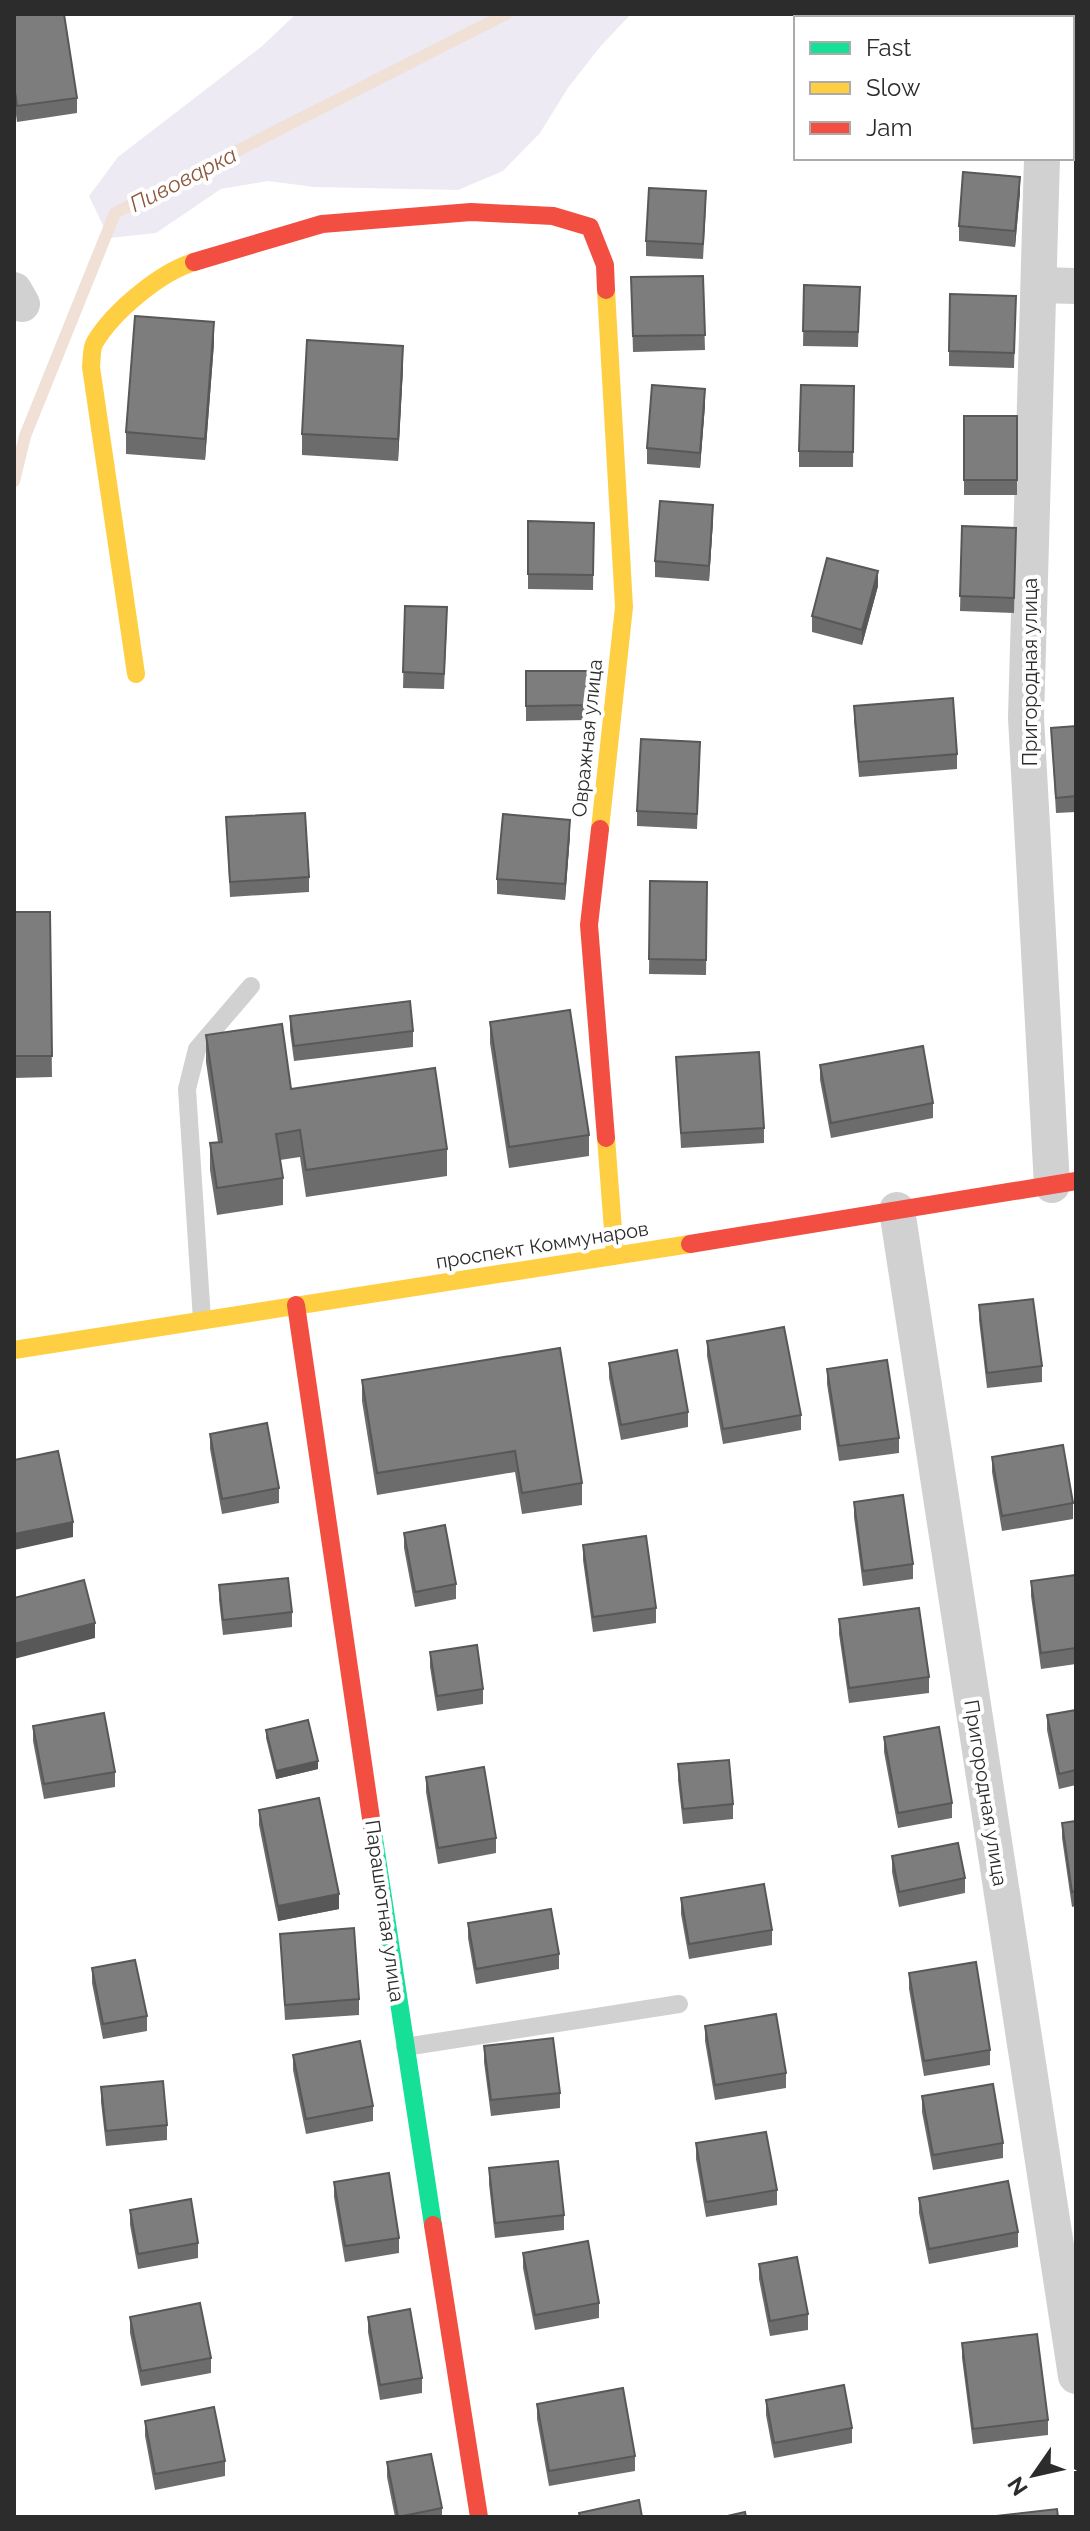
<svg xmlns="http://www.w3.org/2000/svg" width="1090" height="2531" font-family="Raleway,sans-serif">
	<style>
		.green { fill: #eeeaf3 }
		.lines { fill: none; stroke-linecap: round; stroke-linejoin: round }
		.stream { stroke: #f0e0d6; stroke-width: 12 }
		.lane { stroke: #d1d1d1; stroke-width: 18 }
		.street { stroke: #d1d1d1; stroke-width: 36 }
		.fast { stroke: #16e098; stroke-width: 18 }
		.slow { stroke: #ffcf43; stroke-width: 18 }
		.jam { stroke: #f24e42; stroke-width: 18 }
		.wall { fill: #6c6c6c }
		.shaded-wall { fill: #585858 }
		.building { fill: #7d7d7d; stroke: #585858; stroke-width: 2 }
		.labels { text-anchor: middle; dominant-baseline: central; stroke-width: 8; stroke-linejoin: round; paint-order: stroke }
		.street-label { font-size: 20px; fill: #2c2c2c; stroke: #fff }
		.water-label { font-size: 22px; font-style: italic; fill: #8c573c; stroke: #fff }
	</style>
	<rect width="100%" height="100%" fill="#fff"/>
	<!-- green -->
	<path class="green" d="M296,14H631L599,48L568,88L540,133L503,171L458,190L314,187L268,181L221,189L156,233L109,238L89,196L118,157L261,47Z"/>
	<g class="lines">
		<!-- stream -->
		<path class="stream" d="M14,481L25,436L115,213L506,14"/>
		<!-- lane -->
		<path class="lane" d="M202,1320L187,1089L197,1049L251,986
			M405,2047L679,2004"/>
		<!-- street -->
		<path class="street" d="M1044,18L1045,14
			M1042,158L1026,718L1052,1185
			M1039,285L1076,286
			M14,290L22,304
			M897,1210L1076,2376"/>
		<!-- fast -->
		<path class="fast" d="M373,1832L433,2225"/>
		<!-- slow -->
		<path class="slow" d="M136,674L91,367C92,359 91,348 95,342C113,312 160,272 194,262
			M600,829L624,607L606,290
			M606,1138L615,1256
			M14,1350L690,1244"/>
		<!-- jam -->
		<path class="jam" d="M194,262L322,224L471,212L553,216L590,227L605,265L606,290
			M600,829L589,925L606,1138
			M690,1244L1076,1181
			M296,1305L373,1832
			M433,2225L479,2517"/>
	</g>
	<!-- wall -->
	<path class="wall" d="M14,14L77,98V113L17,122L14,100Z
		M1020,192L1015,247L959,241V226Z
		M706,206L703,259L646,256V241Z
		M703,276L705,350L633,352L631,277Z
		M804,285L860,287L858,347L803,346Z
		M1016,296L1014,368L949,366V351Z
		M214,343L205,460L126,454V432Z
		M403,368L398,461L302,455V434Z
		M854,386L853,467H799V451Z
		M705,405L700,468L647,464V448Z
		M964,416H1017V495H964Z
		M713,520L709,581L655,577V561Z
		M528,521L594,523L593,590L528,589Z
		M962,526L1016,528L1014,613L960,611Z
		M878,586L862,645L812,632V616Z
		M405,606L447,622L444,689L403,688Z
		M526,671H590V720L526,721Z
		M854,706L957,754V769L859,777L854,721Z
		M1076,726V812L1056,813L1051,728Z
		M700,757L697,829L637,826V811Z
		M226,817L309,877V892L230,897Z
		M570,835L565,900L497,894V879Z
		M650,881L707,882L706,975L649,974Z
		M14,912H50L52,1077L14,1078Z
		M290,1016L413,1031V1047L294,1061L290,1031Z
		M490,1022L589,1135V1156L509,1168L490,1043Z
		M206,1035L291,1089L447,1149V1176L306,1197L300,1157L280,1160L283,1178V1205L217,1215L210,1170V1143L218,1142L206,1062Z
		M676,1057L764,1128V1143L681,1148Z
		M820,1065L933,1103V1118L831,1138L820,1080Z
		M979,1305L1042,1366V1382L987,1388L979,1320Z
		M707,1341L801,1415V1430L723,1444L707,1356Z
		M609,1363L688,1412V1427L621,1440L609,1378Z
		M827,1369L899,1438V1453L839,1461L827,1384Z
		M362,1380L582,1483V1505L522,1514L515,1472L377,1495L362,1401Z
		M210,1434L279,1488V1503L222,1514L210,1449Z
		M992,1457L1073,1503V1519L1002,1531L992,1472Z
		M854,1502L913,1564V1579L863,1586L854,1517Z
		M404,1533L456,1584V1599L415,1607L404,1548Z
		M583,1545L656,1608V1623L593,1632L583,1560Z
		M1076,1575V1664L1041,1669L1031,1596V1581Z
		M219,1585L292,1612V1627L223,1635L219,1600Z
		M839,1619L929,1677V1693L849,1703L839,1634Z
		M430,1652L483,1689V1704L437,1711L430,1667Z
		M1076,1710V1785L1059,1789L1047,1730V1715Z
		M33,1726L115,1772V1787L44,1799L33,1741Z
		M266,1730L318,1769L276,1779L266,1738Z
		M884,1737L952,1803V1818L898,1828L884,1752Z
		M678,1764L733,1804V1819L683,1824L678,1780Z
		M426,1777L496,1838V1853L438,1864L426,1792Z
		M259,1810L339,1909L278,1921L259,1825Z
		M1076,1821V1906L1072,1907L1062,1838V1823Z
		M892,1856L965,1878V1893L899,1907L892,1872Z
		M681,1898L772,1930V1945L689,1959L681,1914Z
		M468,1923L559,1954V1969L476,1984L468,1938Z
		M280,1934L359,1999V2015L285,2020Z
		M92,1968L147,2016V2031L103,2039L92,1983Z
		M909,1973L990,2050V2065L924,2076L909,1989Z
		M705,2026L786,2073V2088L715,2100L705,2041Z
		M484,2046L560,2093V2108L491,2116L484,2062Z
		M293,2055L373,2106V2121L306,2134L293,2070Z
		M101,2087L167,2125V2140L106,2146L101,2102Z
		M922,2096L1003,2143V2158L933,2170L922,2112Z
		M696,2143L777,2190V2205L706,2217L696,2159Z
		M489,2168L564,2215V2230L495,2238L489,2184Z
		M334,2182L399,2238V2253L345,2262L334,2197Z
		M919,2198L1018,2232V2247L929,2264L919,2213Z
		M130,2210L198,2243V2258L138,2269L130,2225Z
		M523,2253L599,2303V2318L535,2330L523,2268Z
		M759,2264L808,2314V2330L770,2336L759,2279Z
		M130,2317L211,2358V2373L141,2386L130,2333Z
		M368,2317L422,2378V2393L380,2400L368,2332Z
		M962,2343L1048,2420V2435L973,2444L962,2358Z
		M766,2400L852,2428V2443L774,2458L766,2415Z
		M537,2404L635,2456V2471L549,2486L537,2419Z
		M145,2421L225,2461V2476L155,2490L145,2436Z
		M387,2462L442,2508V2517H395L387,2477Z"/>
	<!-- shaded-wall -->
	<path class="shaded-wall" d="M1020,177V192L1015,247V231Z
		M214,322V343L205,460V439Z
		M403,346V368L398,461V439Z
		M705,389V405L700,468V453Z
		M713,505V520L709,581V566Z
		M878,571V586L862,645V630Z
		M570,820V835L565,900V884Z
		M73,1522V1537L14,1550V1534Z
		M95,1623V1638L14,1659V1644Z
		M318,1761V1769L276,1779V1771Z
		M339,1894V1909L278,1921V1906Z"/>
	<!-- building -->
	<path class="building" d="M14,14H64L77,98L17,106L14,85Z
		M963,172L1020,177L1015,231L959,226Z
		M649,188L706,191L703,244L646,241Z
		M703,276L705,335L633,336L631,277Z
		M804,285L860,287L858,332L803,331Z
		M950,294L1016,296L1014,353L949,351Z
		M135,316L214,322L205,439L126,432Z
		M307,340L403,346L398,439L302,434Z
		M652,385L705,389L700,453L647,448Z
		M801,385L854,386L853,452L799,451Z
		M964,416H1017V480H964Z
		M660,501L713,505L709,566L655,561Z
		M528,521L594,523L593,575L528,574Z
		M962,526L1016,528L1014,598L960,596Z
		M827,558L878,571L862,630L812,616Z
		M405,606L447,607L444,674L403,672Z
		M526,671H590V705L526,706Z
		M953,698L957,754L859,762L854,706Z
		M1076,726V796L1056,798L1051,728Z
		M641,739L700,742L697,814L637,811Z
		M305,813L309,877L230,882L226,817Z
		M503,814L570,820L565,884L497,879Z
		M650,881L707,882L706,960L649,959Z
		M14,912H50L52,1056H14Z
		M410,1001L413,1031L294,1046L290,1016Z
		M570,1010L589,1135L509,1147L490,1022Z
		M282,1024L291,1089L435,1068L447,1149L306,1170L300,1130L276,1134L283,1178L217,1188L210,1143L222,1142L206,1035Z
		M923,1046L933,1103L831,1123L820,1065Z
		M759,1052L764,1128L681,1133L676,1057Z
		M1033,1299L1042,1366L987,1373L979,1305Z
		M784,1327L801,1415L723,1429L707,1341Z
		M560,1348L582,1483L522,1493L515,1451L377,1473L362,1380Z
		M677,1350L688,1412L621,1425L609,1363Z
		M887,1360L899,1438L839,1446L827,1369Z
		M267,1423L279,1488L222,1499L210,1434Z
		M1063,1445L1073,1503L1002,1516L992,1457Z
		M58,1451L73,1522L14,1534V1460Z
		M903,1495L913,1564L863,1571L854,1502Z
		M445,1525L456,1584L415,1592L404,1533Z
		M646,1536L656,1608L593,1617L583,1545Z
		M1076,1575V1648L1041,1653L1031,1581Z
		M288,1578L292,1612L223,1620L219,1585Z
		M84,1580L95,1623L14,1644V1598Z
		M919,1608L929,1677L849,1688L839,1619Z
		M477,1645L483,1689L437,1696L430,1652Z
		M1076,1710V1770L1059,1774L1047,1715Z
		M104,1713L115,1772L44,1784L33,1726Z
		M308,1720L318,1761L276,1771L266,1730Z
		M939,1727L952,1803L898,1813L884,1737Z
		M729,1760L733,1804L683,1809L678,1764Z
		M484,1767L496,1838L438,1848L426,1777Z
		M319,1798L339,1894L278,1906L259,1810Z
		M1076,1821V1891L1072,1892L1062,1823Z
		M958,1843L965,1878L899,1892L892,1856Z
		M764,1884L772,1930L689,1944L681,1898Z
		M551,1909L559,1954L476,1969L468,1923Z
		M354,1928L359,1999L285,2005L280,1934Z
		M135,1960L147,2016L103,2024L92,1968Z
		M976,1962L990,2050L924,2061L909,1973Z
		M776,2014L786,2073L715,2085L705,2026Z
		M553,2038L560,2093L491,2100L484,2046Z
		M360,2041L373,2106L306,2119L293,2055Z
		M163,2081L167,2125L106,2131L101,2087Z
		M993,2084L1003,2143L933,2155L922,2096Z
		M766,2132L777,2190L706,2202L696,2143Z
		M558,2161L564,2215L495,2223L489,2168Z
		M389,2173L399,2238L345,2246L334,2182Z
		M1008,2181L1018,2232L929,2249L919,2198Z
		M191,2199L198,2243L138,2254L130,2210Z
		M588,2241L599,2303L535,2315L523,2253Z
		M797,2257L808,2314L770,2321L759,2264Z
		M200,2303L211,2358L141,2371L130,2317Z
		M410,2309L422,2378L380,2385L368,2317Z
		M1037,2334L1048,2420L973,2429L962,2343Z
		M844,2385L852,2428L774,2443L766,2400Z
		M623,2388L635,2456L549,2471L537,2404Z
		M214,2407L225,2461L155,2474L145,2421Z
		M431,2454L442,2508L398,2517L387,2462Z
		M639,2500L642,2517H580L579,2513Z
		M1057,2509L1058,2517H997L996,2516Z
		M745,2512L746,2517H723Z"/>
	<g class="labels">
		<!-- street labels -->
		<g class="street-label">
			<text transform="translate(1030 672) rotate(-90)">Пригородная улица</text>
			<text transform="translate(587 738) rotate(-84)">Овражная улица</text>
			<text transform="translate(542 1245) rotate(-9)">проспект Коммунаров</text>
			<text transform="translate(986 1793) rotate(81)">Пригородная улица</text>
			<text transform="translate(385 1911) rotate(82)">Парашютная улица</text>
		</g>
		<!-- water labels -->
		<g class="water-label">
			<text transform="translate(183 179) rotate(-27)">Пивоварка</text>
		</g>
	</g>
	<!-- border -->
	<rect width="1090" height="2531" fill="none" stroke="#2c2c2c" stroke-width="32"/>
	<!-- legend -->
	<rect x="794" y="16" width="280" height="144" fill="#ffffff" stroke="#ababab" stroke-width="2"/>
	<rect x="810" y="42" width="40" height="12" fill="#16e098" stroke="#ababab" stroke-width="2"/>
	<text x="866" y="56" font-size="24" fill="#2c2c2c">Fast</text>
	<rect x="810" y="82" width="40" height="12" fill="#ffcf43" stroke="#ababab" stroke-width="2"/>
	<text x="866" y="96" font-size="24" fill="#2c2c2c">Slow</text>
	<rect x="810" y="122" width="40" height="12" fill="#f24e42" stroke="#ababab" stroke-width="2"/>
	<text x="866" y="136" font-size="24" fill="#2c2c2c">Jam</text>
	<!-- north arrow -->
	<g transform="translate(1034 2475) rotate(236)" stroke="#ffffff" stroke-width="6" paint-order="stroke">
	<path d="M0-6L14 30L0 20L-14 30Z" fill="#2c2c2c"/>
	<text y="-12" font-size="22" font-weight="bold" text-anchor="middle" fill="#2c2c2c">N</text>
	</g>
</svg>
